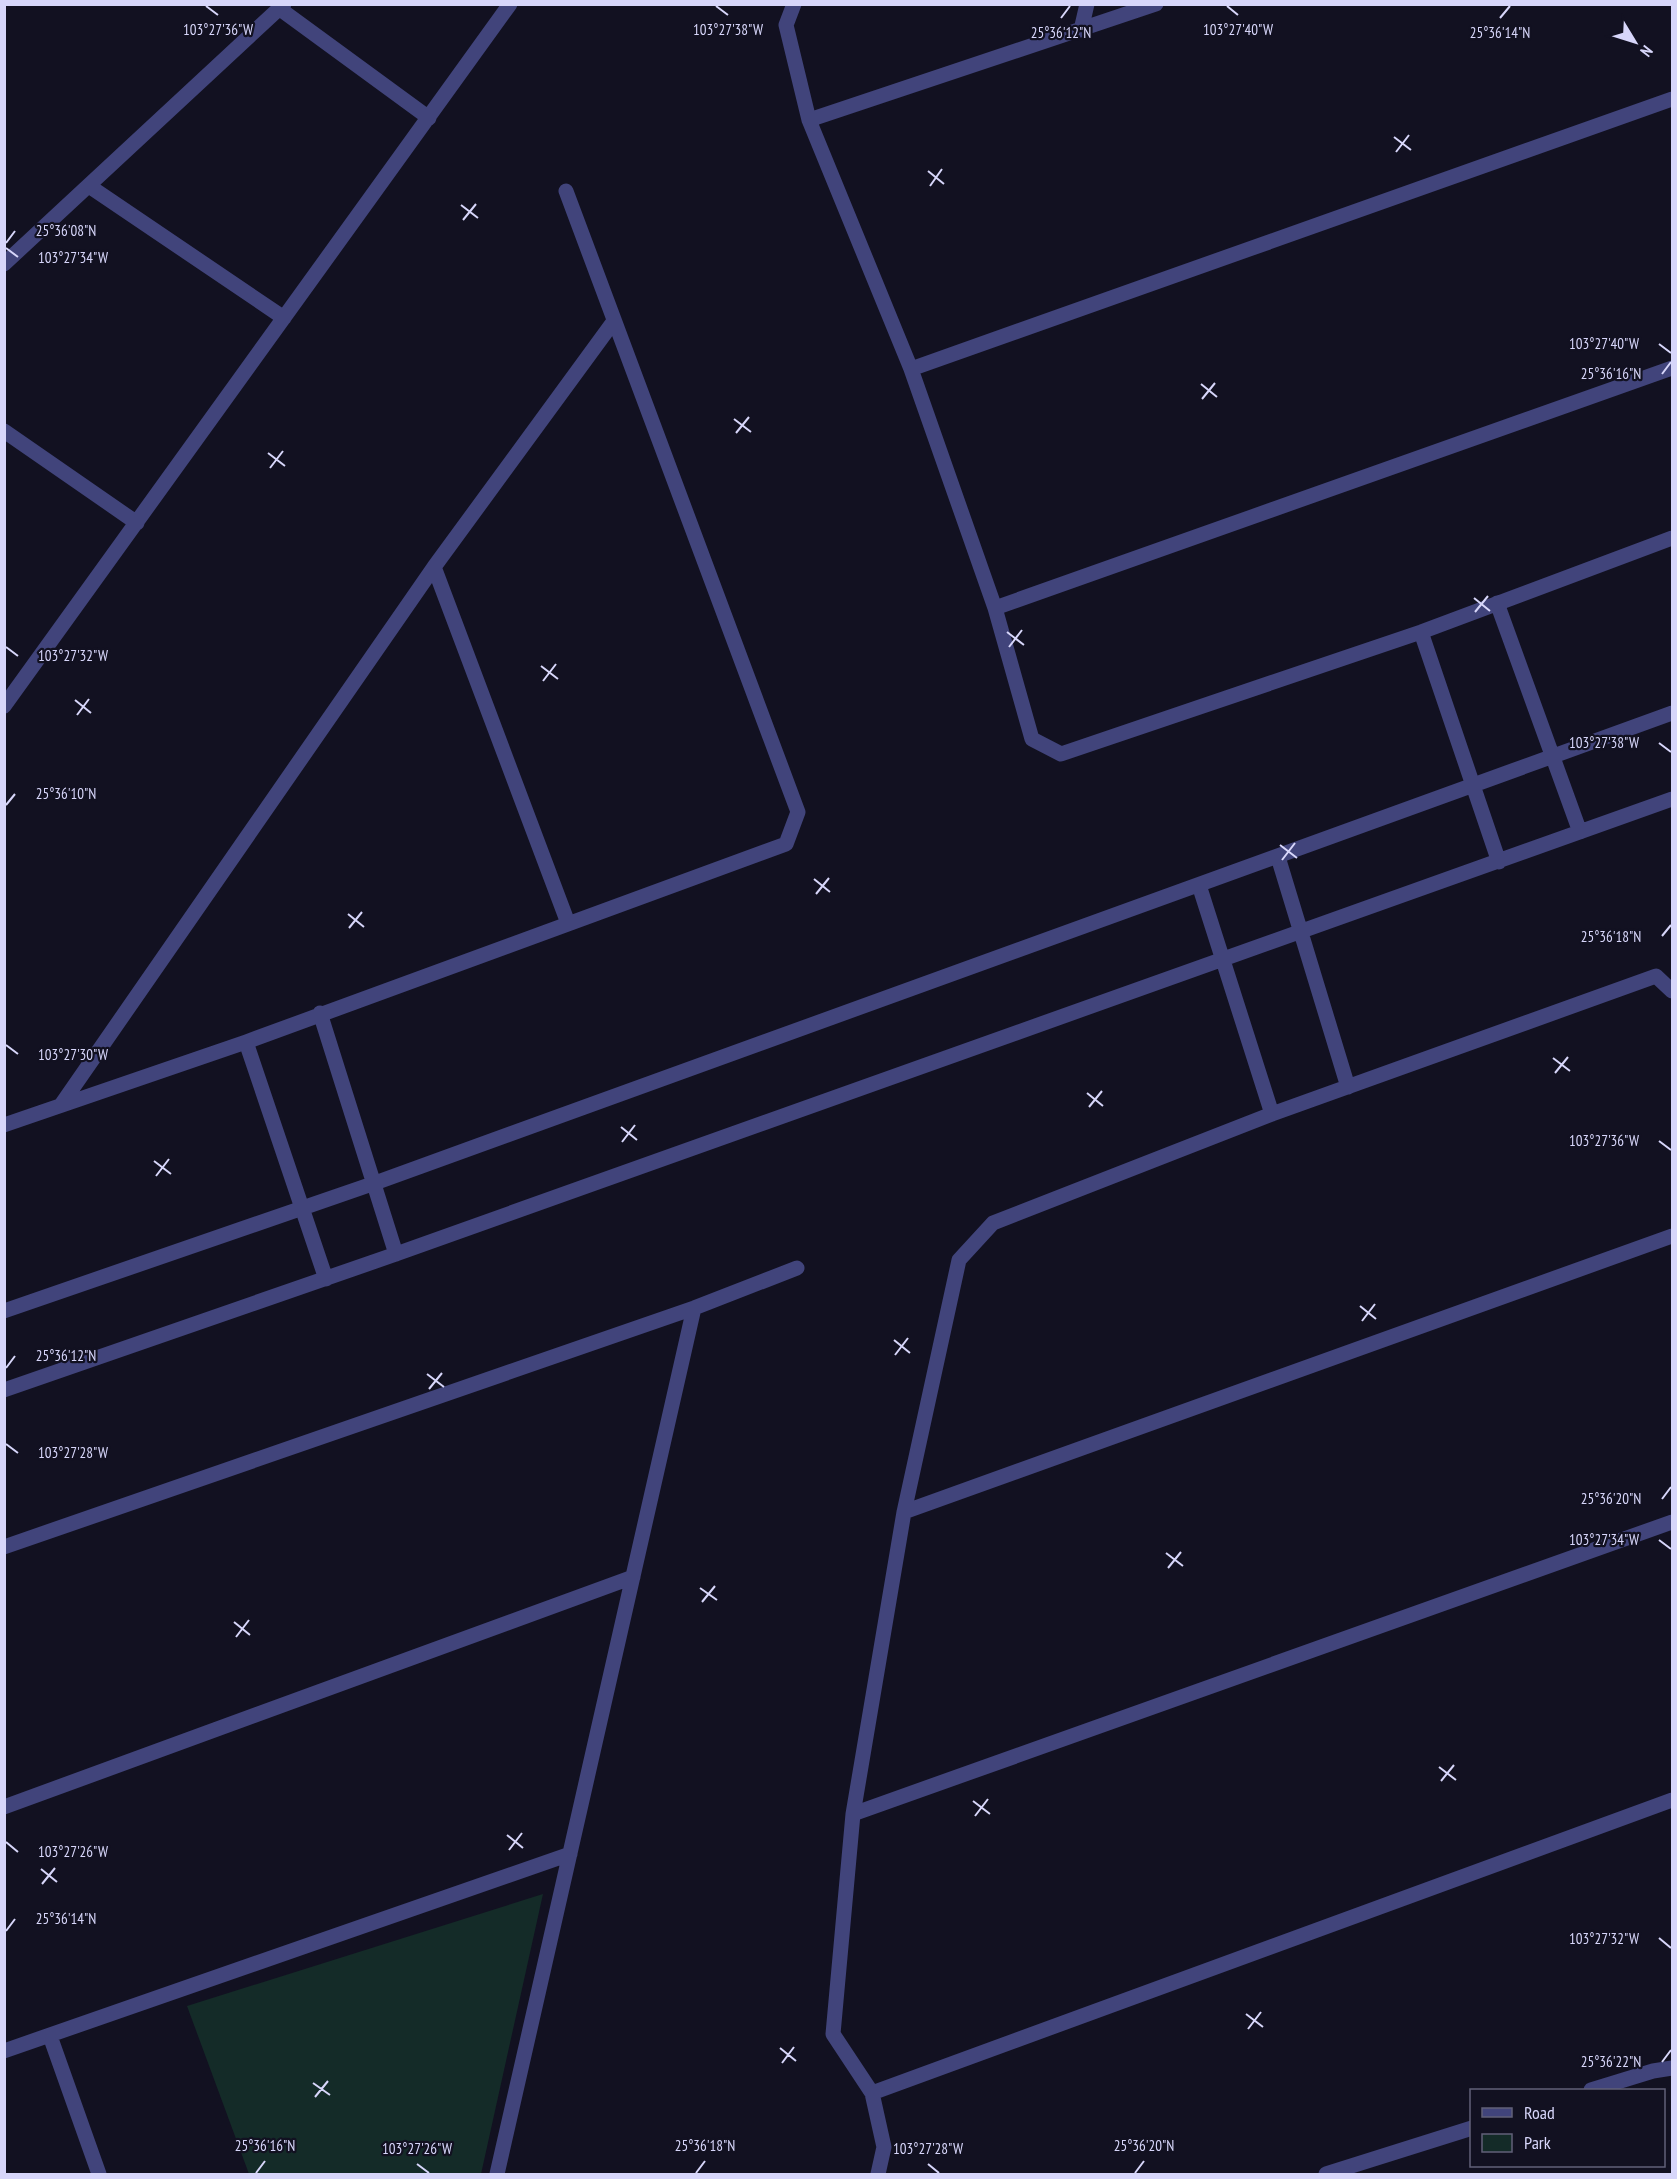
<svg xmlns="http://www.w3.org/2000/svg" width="1677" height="2179" font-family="'PT Sans Narrow',sans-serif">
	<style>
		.green { fill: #142b28 }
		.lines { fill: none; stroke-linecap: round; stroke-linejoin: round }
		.minor { stroke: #41447b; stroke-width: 15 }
		.ticks { fill: none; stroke: #d7d6fa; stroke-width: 2 }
		.ticks-label { font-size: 15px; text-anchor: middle; fill: #d7d6fa; stroke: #121121; stroke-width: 4.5; stroke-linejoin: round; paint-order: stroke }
	</style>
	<rect width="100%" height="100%" fill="#121121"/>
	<!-- green -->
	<path class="green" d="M543,1894L481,2174H249L187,2006Z"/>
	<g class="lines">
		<!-- minor -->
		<path class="minor" d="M794,4L786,25L809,120L911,369
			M280,9L429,118
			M1081,30L1087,4
			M1672,99L911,369L995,608L1032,739L1061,754L1421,632L1672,538
			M809,120L1156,4
			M89,186L284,318
			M4,264L284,4
			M4,431L137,523
			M434,567L568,923
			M1497,603L1580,832
			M995,608L1672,368
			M1421,632L1499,862
			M4,706L510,4
			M1278,857L1348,1087
			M1199,885L1272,1114
			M320,1013L396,1254
			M246,1042L326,1279
			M61,1105L434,567L614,321
			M4,1125L246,1042L786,844L798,812L566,191
			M4,1311L375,1183L1672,713
			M4,1390L396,1254L1672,799
			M904,1512L1672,1236
			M4,1547L694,1308L797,1268
			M4,1807L633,1577
			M853,1814L1672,1522
			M50,2036L99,2174
			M4,2051L570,1854
			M1591,2090L1653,2071L1672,2068
			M872,2093L1672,1800
			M497,2174L694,1308
			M878,2174L884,2147L872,2093L833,2034L853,1814L904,1512L959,1260L993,1223L1272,1114L1656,976L1672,991
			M1326,2174L1472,2128"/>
	</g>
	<!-- ticks -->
	<path class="ticks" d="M206,6L218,15M716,6L728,15M1227,6L1238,15M1061,18L1070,6M1500,18L1510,6M1394,137L1411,150M1396,152L1409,135M928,171L944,184M930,186L942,169M461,205L478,218M463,220L476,204M6,243L15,231M6,248L18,257M1659,344L1671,353M1662,374L1671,362M1201,384L1217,397M1202,399L1215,383M734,419L751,432M736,433L749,417M268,453L285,466M270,468L283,451M1474,598L1490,611M1475,612L1488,596M1007,632L1024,645M6,647L18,656M1009,647L1022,630M541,666L558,679M543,681L556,664M75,700L91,713M77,715L89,699M1659,743L1671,752M6,805L15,794M1280,845L1297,858M1282,860L1295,843M814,879L830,892M816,894L829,878M348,914L364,927M349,928L362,912M1662,936L1671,925M6,1045L18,1054M1553,1058L1570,1071M1555,1073L1568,1057M1087,1093L1103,1106M1089,1107L1102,1091M621,1127L637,1140M1659,1141L1671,1150M622,1142L635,1125M154,1161L171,1174M156,1176L169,1159M1360,1306L1376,1319M1362,1321L1375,1304M894,1340L910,1353M895,1355L908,1338M6,1368L15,1356M427,1374L444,1387M429,1389L442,1373M6,1444L18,1453M1662,1499L1671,1487M1659,1540L1671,1549M1166,1553L1183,1566M1168,1568L1181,1552M700,1588L717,1600M702,1602L715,1586M234,1622L250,1635M236,1637L249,1620M1439,1767L1456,1780M1441,1781L1454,1765M973,1801L990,1814M975,1816L988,1799M507,1835L523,1848M6,1842L18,1852M509,1850L522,1833M41,1869L57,1882M42,1884L55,1868M6,1931L15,1919M1659,1938L1671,1948M1246,2014L1263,2027M1248,2029L1261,2012M780,2048L796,2061M1662,2062L1671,2050M782,2063L794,2047M313,2083L330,2095M315,2097L328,2081M417,2164L429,2173M928,2164L939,2173M256,2173L265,2161M696,2173L705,2161M1135,2173L1144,2161"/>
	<g class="ticks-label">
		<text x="218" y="35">103°27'36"W</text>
		<text x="728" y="35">103°27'38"W</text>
		<text x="1238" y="35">103°27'40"W</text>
		<text x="1061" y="38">25°36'12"N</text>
		<text x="1500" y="38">25°36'14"N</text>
		<text x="66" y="236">25°36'08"N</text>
		<text x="73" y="263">103°27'34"W</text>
		<text x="1604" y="349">103°27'40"W</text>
		<text x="1611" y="379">25°36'16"N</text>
		<text x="73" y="661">103°27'32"W</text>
		<text x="1604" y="748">103°27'38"W</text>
		<text x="66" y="799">25°36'10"N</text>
		<text x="1611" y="942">25°36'18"N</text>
		<text x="73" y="1060">103°27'30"W</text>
		<text x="1604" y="1146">103°27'36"W</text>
		<text x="66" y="1361">25°36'12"N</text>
		<text x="73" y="1458">103°27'28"W</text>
		<text x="1611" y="1504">25°36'20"N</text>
		<text x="1604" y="1545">103°27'34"W</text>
		<text x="73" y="1857">103°27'26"W</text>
		<text x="66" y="1924">25°36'14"N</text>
		<text x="1604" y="1944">103°27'32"W</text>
		<text x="1611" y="2067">25°36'22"N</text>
		<text x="265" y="2151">25°36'16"N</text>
		<text x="705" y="2151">25°36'18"N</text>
		<text x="1144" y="2151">25°36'20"N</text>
		<text x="417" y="2154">103°27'26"W</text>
		<text x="928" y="2154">103°27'28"W</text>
	</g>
	<!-- border -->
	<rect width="1677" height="2179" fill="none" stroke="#d7d6fa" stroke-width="12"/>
	<!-- legend -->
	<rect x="1470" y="2089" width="195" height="78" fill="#121121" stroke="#616078" stroke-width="1.5"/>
	<rect x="1482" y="2108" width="30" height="9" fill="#41447b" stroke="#616078" stroke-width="1.5"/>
	<text x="1524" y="2119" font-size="18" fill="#d7d6fa">Road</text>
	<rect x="1482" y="2134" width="30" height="18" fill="#142b28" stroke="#616078" stroke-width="1.5"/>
	<text x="1524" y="2149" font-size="18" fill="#d7d6fa">Park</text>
	<!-- north arrow -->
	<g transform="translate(1635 42) rotate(128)" stroke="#121121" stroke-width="4.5" paint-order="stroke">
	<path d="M0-4.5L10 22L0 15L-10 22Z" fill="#d7d6fa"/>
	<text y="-9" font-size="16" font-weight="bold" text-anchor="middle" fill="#d7d6fa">N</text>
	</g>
</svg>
